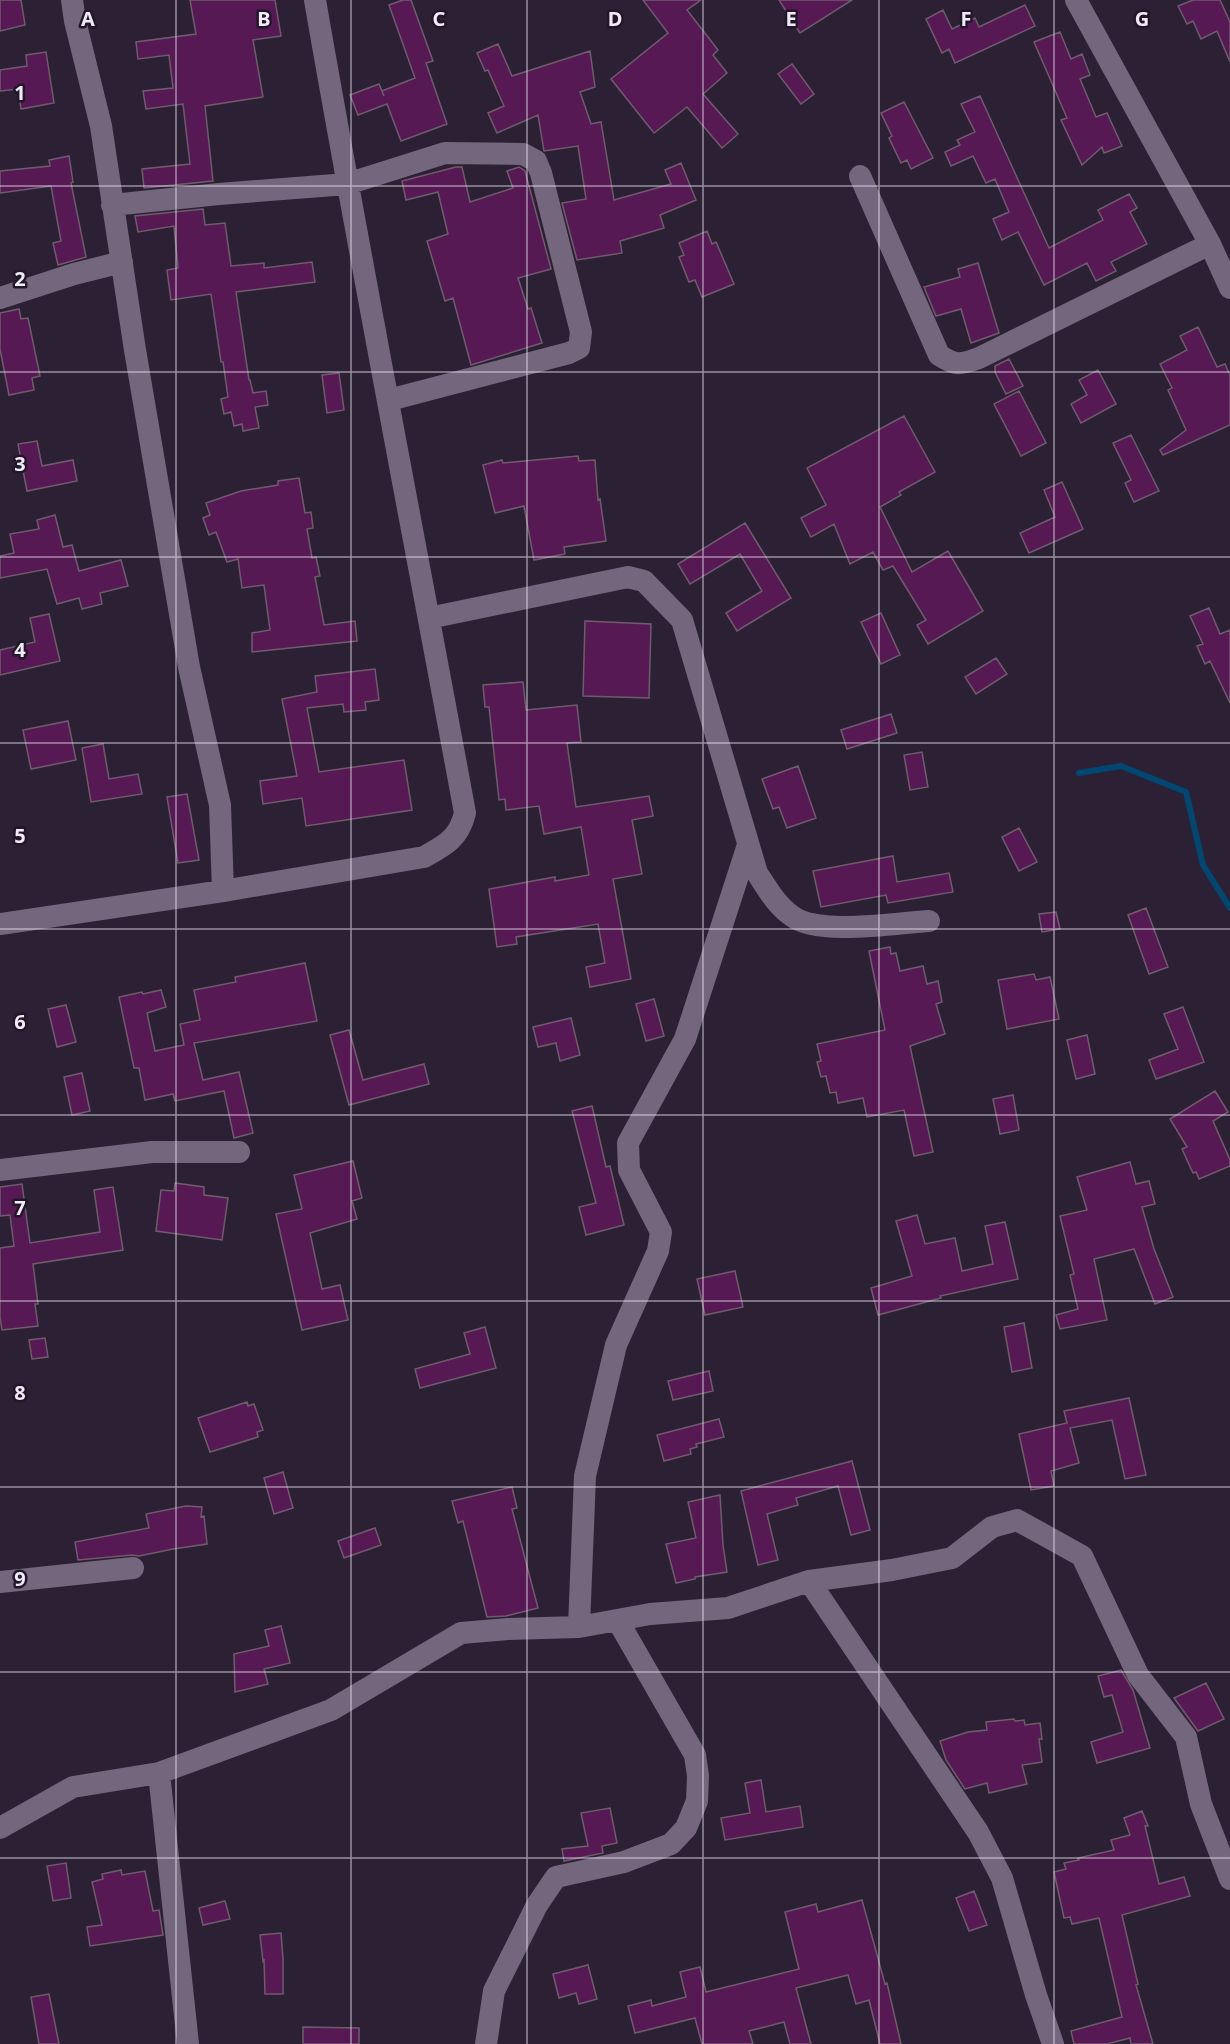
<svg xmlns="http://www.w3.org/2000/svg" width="1230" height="2044" font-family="'Noto Sans',sans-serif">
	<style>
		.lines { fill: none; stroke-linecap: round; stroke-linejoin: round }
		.stream { stroke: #004771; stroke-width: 6 }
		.building { fill: #561953; stroke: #6f5b6d; stroke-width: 1.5 }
		.minor { stroke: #73667d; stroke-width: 22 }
		.grid { fill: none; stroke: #f1eaf7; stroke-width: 1.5; stroke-opacity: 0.55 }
		.grid-label { font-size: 20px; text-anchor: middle; font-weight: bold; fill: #f1eaf7; stroke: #22172a; stroke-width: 5; stroke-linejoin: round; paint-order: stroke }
	</style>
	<rect width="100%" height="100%" fill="#2c2134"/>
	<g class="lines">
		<!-- stream -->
		<path class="stream" d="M1079,773L1121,766L1186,792L1203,865L1230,908"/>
	</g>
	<!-- building -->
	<path class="building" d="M0,0H21L25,25L0,31Z
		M190,0H275L281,36L253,40L263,97L205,106L213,181L144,188L142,169L190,164L183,104L146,109L143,91L173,88L169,55L138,59L136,42L196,34Z
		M403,0H411L433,61L426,63L447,124L401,141L387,104L358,115L350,95L379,84L384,96L382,91L415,78L389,5Z
		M643,0H701L687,10L718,50L713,55L727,73L703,94L738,134L722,148L687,107L654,133L611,79L668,33Z
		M779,0H852L800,33Z
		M1193,0H1220L1230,22V62L1217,31L1201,39L1193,21L1187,24L1178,6Z
		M1025,5L1035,26L955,63L949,49L942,53L926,19L943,10L952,29L975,18L979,27Z
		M1060,32L1071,59L1082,54L1090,75L1080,79L1096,117L1107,113L1122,146L1104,153L1102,147L1082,165L1061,120L1067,118L1034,42Z
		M498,44L512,76L590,51L595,87L580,92L591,124L601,122L614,200L671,184L665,170L681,163L696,200L660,215L664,228L620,241L622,253L577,260L562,203L586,199L578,146L544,151L538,115L497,133L488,113L504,106L488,70L485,71L477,53Z
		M46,52L54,103L21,109L18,89L0,91V70L27,66L26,55Z
		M792,64L814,94L801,104L778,74Z
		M980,96L1049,248L1103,220L1098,210L1129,194L1137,208L1130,212L1147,244L1111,262L1116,271L1096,281L1087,263L1044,285L1018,232L1002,240L993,219L1009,212L995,179L986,183L973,156L951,166L945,152L960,145L957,140L975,132L961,104Z
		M904,102L933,158L911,169L907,160L901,163L889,138L892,136L881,113Z
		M69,156L73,182L71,183L86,257L58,265L53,243L61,241L51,186L0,193V171L50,166L49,160Z
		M456,167H462L470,202L513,188L507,171L519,167L525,171L551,269L518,278L528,309L531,308L542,343L471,365L453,298L445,301L427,241L448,234L438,192L406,200L402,181Z
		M203,209L205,225L225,223L231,266L264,263V268L312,262L315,282L236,292L249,380H250L253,393L266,391L268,405L255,407L259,428L243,431L242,424L234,426L231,412L224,414L221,399L228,397L223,362H221L211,294L171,300L167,270L178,268L174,226L138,232L135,216Z
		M707,231L712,244L716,242L734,284L702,297L695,280L689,282L679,257L684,255L679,243Z
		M978,263L999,333L971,343L961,309L936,316L924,287L960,277L958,269Z
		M19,309L21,319L28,318L40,376L32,378L34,390L9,395L0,349V313Z
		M1198,327L1217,367L1225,364L1230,375V425L1163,455L1160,450L1186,430L1168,390L1172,388L1160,364L1187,350L1180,336Z
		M1009,359L1023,386L1006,394L995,372V366Z
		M1098,370L1116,404L1081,423L1071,404L1087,395L1079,380Z
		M339,373L344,410L327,413L322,375Z
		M1019,391L1046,443L1021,456L994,404Z
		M904,416L935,472L899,492L901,495L880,507L912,572L948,551L983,611L928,644L917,625L926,620L893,566L883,570L873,552L850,564L834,524L811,537L801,518L826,505L807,468Z
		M1131,435L1159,491L1134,502L1125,483L1131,480L1113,443Z
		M37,441L42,466L73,460L77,481L27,491L18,444Z
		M578,456L579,461L595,460L598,500L600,499L606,541L564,547L565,554L534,560L524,506L495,513L483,465L502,460L503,463Z
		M299,478L305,513L311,512L313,528L307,529L312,558L316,557L320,576L315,577L324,625L355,621L357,641L252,652V633L270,630L264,585L242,588L238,559L227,562L216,532L209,535L203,518L210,515L206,503L241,491L278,485V481Z
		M1062,482L1083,529L1029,553L1020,533L1055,517L1044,490Z
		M55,515L63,547L72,545L79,571L121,560L128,586L100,593L102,604L82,609L79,598L57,604L47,569L0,578V556L14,553L10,534L39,529L37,520Z
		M745,523L791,598L737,631L726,613L762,591L740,554L690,584L678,564Z
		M1209,608L1220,634L1230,630V703L1210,661L1205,664L1197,646L1203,644L1190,616Z
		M881,613L900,655L881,664L861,622Z
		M49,614L60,661L0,675V650L35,642L30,618Z
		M585,621L651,624L649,698L583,696Z
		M996,658L1007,674L976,694L965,677Z
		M375,669L379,700L365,702L366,710L344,712L343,704L307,708L319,772L404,760L412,810L306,826L302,798L263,804L260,781L297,776L282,699L317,692L315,676Z
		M523,682L526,710L577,705L581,742L567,743L576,807L649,796L653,816L632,820L642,874L613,879L631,979L590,987L586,967L605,963L598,924L516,937L517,944L497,947L489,889L555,877V881L589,875L581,827L544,834L539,806L506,810L505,799L499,800L489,707H485L483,685Z
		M891,714L897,733L847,749L841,730Z
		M68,721L76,760L31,769L23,730Z
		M103,744L109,779L138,774L142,794L91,802L82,748Z
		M922,752L928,787L910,790L904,755Z
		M798,766L816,818L787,828L779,807L773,809L762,779Z
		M187,794L199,860L178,863L167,797Z
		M1019,828L1037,862L1019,871L1002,837Z
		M893,856L897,882L949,873L953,892L888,903L886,895L821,907L813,871Z
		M1146,908L1168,967L1149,974L1128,915Z
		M1056,912L1060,929L1042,932L1039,914Z
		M890,947L891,954L896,953L900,971L923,966L927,984L938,981L942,1002L936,1004L945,1034L910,1046L933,1152L914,1156L904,1110L867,1117L863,1098L838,1103L836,1092L830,1093L826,1076L821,1077L817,1062L821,1061L817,1044L885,1030L869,951Z
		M305,963L317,1021L194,1043L203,1080L239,1072L253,1133L234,1138L224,1091L175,1101L173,1094L145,1100L139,1068H134L119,997L142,992L143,994L161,990L166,1007L147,1013L155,1051L184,1045L180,1024L200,1020L194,990L236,982L235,977Z
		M1034,974L1036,980L1050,977L1059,1019L1007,1029L998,980Z
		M654,999L664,1036L646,1041L636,1004Z
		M66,1005L76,1042L57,1047L48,1009Z
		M1183,1007L1204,1062L1156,1079L1149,1060L1178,1049L1164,1014Z
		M571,1018L580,1055L560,1061L556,1043L538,1047L533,1027Z
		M349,1030L363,1080L424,1064L429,1084L349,1105L330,1035Z
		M1087,1035L1095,1074L1076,1079L1067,1040Z
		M82,1073L90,1111L72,1115L64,1077Z
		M1215,1091L1228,1112L1213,1121L1230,1160V1166L1199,1179L1196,1172L1193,1173L1182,1149L1187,1147L1170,1119Z
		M1013,1095L1019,1130L1000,1134L993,1099Z
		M592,1106L606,1167L610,1166L624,1225L586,1235L579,1207L596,1203L572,1111Z
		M353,1161L362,1198L352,1201L357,1219L310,1233L322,1289L340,1285L348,1320L302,1330L276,1214L302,1209L294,1175Z
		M1130,1162L1136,1184L1149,1181L1155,1204L1142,1207L1154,1249L1173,1297L1155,1304L1134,1249L1094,1259L1107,1320L1060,1329L1056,1315L1078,1309L1070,1275L1074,1274L1060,1216L1087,1210L1077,1177Z
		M175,1183L204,1187V1195L228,1198L222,1240L156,1231L161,1190L174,1191Z
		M22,1184L30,1243L100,1232L94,1190L113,1187L123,1250L33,1264L38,1304H35L38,1326L2,1330L0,1317V1248L14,1246L10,1215L0,1216V1187Z
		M917,1215L925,1244L955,1238L962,1271L993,1264L985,1226L1005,1222L1018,1279L940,1296L941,1298L878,1315L871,1288L912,1276L896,1221Z
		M735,1271L743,1307L705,1315L697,1279Z
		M1024,1323L1032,1368L1012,1372L1004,1327Z
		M485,1327L496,1368L420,1388L415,1369L470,1354L464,1333Z
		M45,1338L48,1357L32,1359L29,1340Z
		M709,1371L713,1391L673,1400L668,1381Z
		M1129,1398L1146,1475L1125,1479L1112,1420L1070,1428L1079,1463L1051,1471L1054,1486L1031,1490L1019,1434L1067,1423L1064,1411Z
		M247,1402L248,1406L254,1404L263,1430L257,1432L258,1437L210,1452L198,1418Z
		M719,1419L724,1437L696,1444L697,1447L690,1449L691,1454L664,1461L657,1435Z
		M852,1461L870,1530L851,1535L838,1486L796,1498L798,1505L767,1514L778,1560L758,1565L741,1491Z
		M283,1472L293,1508L274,1514L264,1478Z
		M512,1487L517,1508L512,1509L538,1608L506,1616L487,1617L463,1521L458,1523L452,1501Z
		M720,1495L723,1545L727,1572L695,1577V1579L676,1583L666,1544L696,1538L688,1502Z
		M186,1506L202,1507L201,1517L204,1516L207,1544L173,1549L139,1556L132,1555L78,1560L75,1542L149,1528L146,1514Z
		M375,1528L381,1545L344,1558L338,1541Z
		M281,1626L290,1663L264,1669L268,1684L235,1692L234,1654L269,1646L265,1630Z
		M1121,1670L1133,1690L1150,1748L1097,1763L1091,1742L1123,1732L1112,1695L1104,1697L1098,1676Z
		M1206,1683L1224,1719L1198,1731L1174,1698Z
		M1014,1719L1015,1721L1024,1720L1025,1725L1040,1723L1042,1739H1039L1042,1762L1022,1765L1027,1784L989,1793L987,1783L965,1789L946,1760L940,1741L968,1732L987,1730L986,1722Z
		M761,1780L766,1812L800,1806L803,1827L725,1840L721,1818L750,1813L745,1783Z
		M610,1808L617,1843L602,1846L603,1853L564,1861L562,1849L588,1846L581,1813Z
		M1142,1811L1148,1826H1145L1159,1884L1184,1877L1190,1896L1122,1915L1138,1984L1136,1985L1153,2044H1131L1130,2038L1107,2044H1074L1071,2031L1122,2017L1099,1918L1072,1924L1070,1917L1064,1918L1054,1872L1066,1869L1064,1863L1079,1860L1078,1858L1114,1850L1111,1840L1130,1835L1124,1818Z
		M66,1863L71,1898L53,1901L47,1866Z
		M121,1870L122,1875L145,1871L153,1911L159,1910L163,1935L90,1946L87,1927L102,1925L92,1882L103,1879L102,1874Z
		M974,1891L987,1925L969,1931L956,1898Z
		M862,1900L885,1984L887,1983L901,2044H880L869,2000L856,2004L848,1975L796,1988L811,2044H790L784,2022L749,2031L753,2044H702L695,2018L635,2033L628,2006L651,2000L652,2006L686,1997L680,1972L700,1967L706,1992L799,1969L785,1912L816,1904L818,1912Z
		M225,1901L230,1919L203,1925L199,1908Z
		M281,1933L283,1958V1994H265L264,1959L263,1961L260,1935Z
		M588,1965L597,1999L579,2004L576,1993L559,1998L553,1974Z
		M49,1994L59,2044H39L31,1997Z
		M303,2027L359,2028V2044H303Z"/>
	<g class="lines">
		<!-- minor -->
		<path class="minor" d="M72,0L75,21L101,126L135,350L189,667L220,805L223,891
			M1076,0L1210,244L1230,288
			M860,176L939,355C956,366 960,365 979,358L1210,244
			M112,205L219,194L347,184L445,153L523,154L536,161L541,173L581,332L579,348L569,353L389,400
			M0,298L74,274L122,262
			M429,618L628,577L644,581L682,620L757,873C767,888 776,905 792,916C818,936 896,923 929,921
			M0,924L223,891L424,857C446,845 459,838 465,813C415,542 362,271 315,0
			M0,1170L152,1152H239
			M809,1581L978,1832L1002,1878L1036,1995L1053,2044
			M0,1582L133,1568
			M579,1627L585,1476L616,1345L658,1251L661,1232L629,1170L628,1143L685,1039L748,845
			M159,1773L188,2044
			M0,1828L73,1787L159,1773L331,1710L461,1633L508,1629L579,1627L650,1614L728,1608L809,1581L892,1570L952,1558L992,1527L1017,1520L1082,1556L1138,1675L1186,1737L1201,1804L1230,1879
			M486,2044L494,1991L537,1905L556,1877L624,1862L671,1844L686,1828L697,1801L698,1776L695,1755L618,1621"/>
	</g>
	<!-- grid -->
	<path class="grid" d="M176,0V2044M351,0V2044M527,0V2044M703,0V2044M879,0V2044M1054,0V2044M0,186H1230M0,372H1230M0,557H1230M0,743H1230M0,929H1230M0,1115H1230M0,1301H1230M0,1487H1230M0,1672H1230M0,1858H1230"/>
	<g class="grid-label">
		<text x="88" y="26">A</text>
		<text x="264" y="26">B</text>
		<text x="439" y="26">C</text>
		<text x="615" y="26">D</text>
		<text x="791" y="26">E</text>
		<text x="966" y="26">F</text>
		<text x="1142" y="26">G</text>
		<text x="20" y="100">1</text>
		<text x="20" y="286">2</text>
		<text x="20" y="471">3</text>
		<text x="20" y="657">4</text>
		<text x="20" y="843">5</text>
		<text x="20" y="1029">6</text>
		<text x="20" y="1215">7</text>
		<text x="20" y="1400">8</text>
		<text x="20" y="1586">9</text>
	</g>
</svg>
